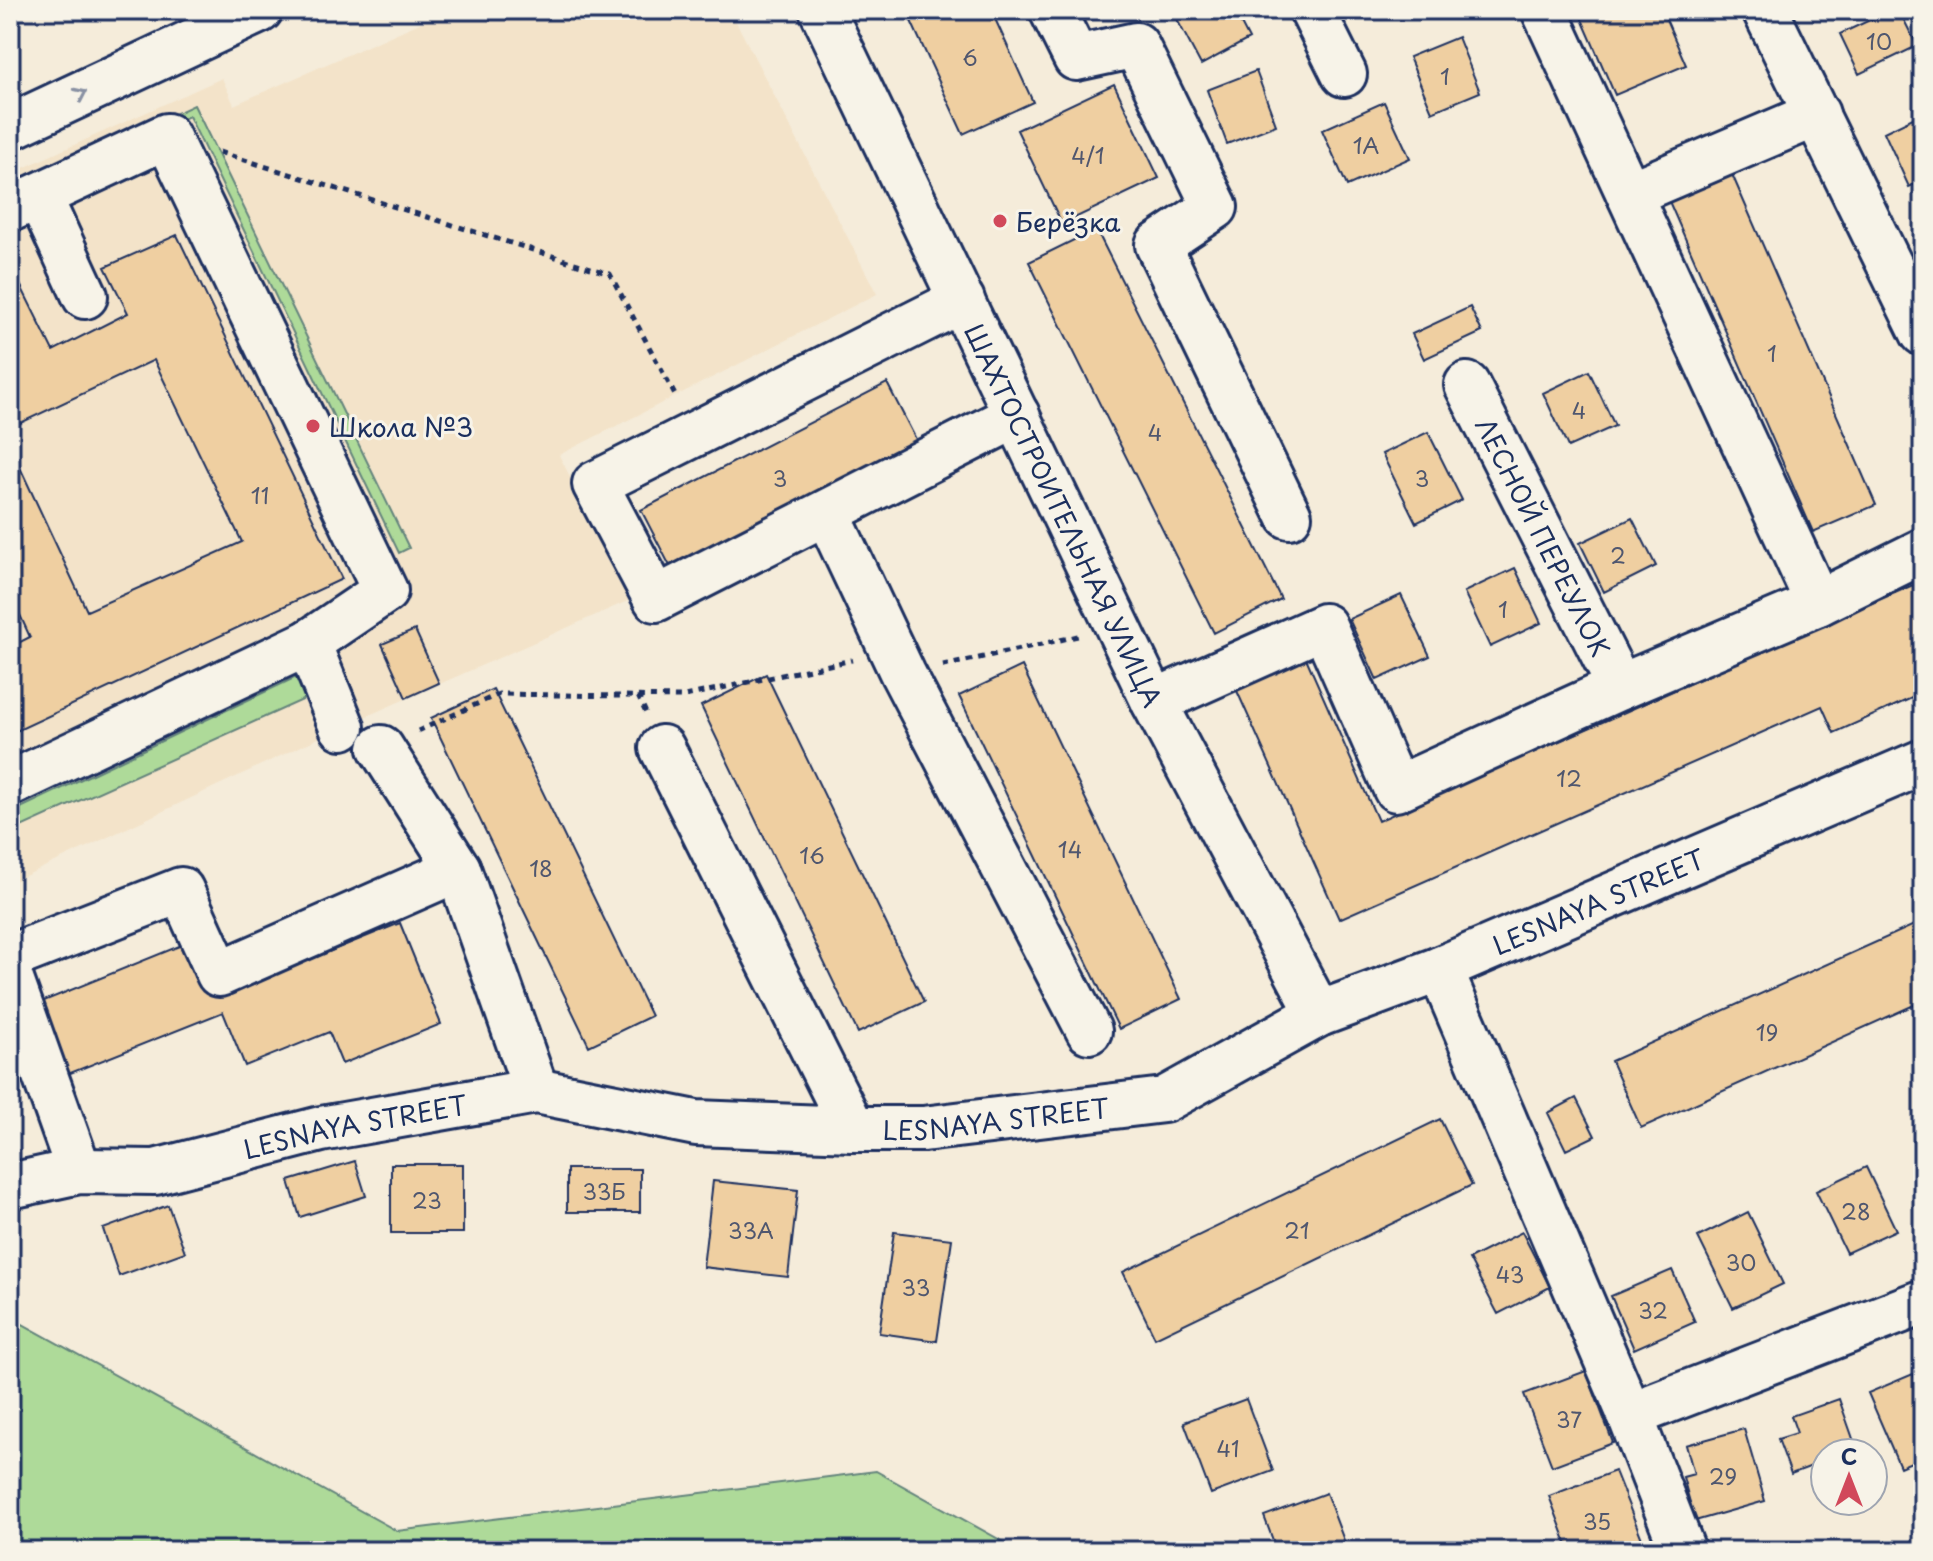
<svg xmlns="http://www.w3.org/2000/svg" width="1933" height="1561" font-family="'Playpen Sans',sans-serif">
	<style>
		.built { fill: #f3e3c9 }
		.green { fill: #aeda99; stroke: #64847c; stroke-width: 2 }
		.building { fill: #efcfa1; stroke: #1b2f5e; stroke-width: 2 }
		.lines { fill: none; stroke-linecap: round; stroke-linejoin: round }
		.minor-casing { stroke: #1b2f5e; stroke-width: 50 }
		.path { stroke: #1b2f5e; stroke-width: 5; stroke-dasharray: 6 6; stroke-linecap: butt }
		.minor { stroke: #f7f3e8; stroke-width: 44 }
		.oneway { stroke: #8991a3 }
		.poi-dot { fill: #d1495b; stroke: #f7f3e8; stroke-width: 3 }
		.labels { text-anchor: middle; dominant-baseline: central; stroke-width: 6; stroke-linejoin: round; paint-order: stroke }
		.number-label { font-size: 22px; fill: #50576f }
		.poi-label { font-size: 26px; fill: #1b2f5e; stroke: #f7f3e8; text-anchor: start }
		.street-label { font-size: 26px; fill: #1b2f5e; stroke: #f7f3e8 }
	</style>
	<rect width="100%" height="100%" fill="#f5ecda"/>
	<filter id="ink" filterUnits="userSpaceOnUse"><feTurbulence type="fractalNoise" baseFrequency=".0125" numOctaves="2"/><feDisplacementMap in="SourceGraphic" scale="16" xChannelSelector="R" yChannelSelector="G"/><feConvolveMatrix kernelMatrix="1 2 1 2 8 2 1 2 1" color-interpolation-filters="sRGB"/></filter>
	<g filter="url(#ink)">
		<!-- built -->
		<path class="built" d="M449,10H730L877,294L559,455L632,599L342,727L10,883V174L222,78L234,105Z"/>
		<!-- green -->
		<path class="green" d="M194,105L409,548L399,553L189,116L49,181L45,174Z
			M328,662L318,693L10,832V813Z
			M21,1323L397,1531L876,1471L1020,1551H10V1326Z"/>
		<!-- building -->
		<path class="building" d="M906,10H991L1033,102L963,134Z
			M1172,10H1234L1249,39L1201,65Z
			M1578,10H1662L1686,65L1615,95Z
			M1891,10H1899L1917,46L1859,74L1840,34Z
			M1458,37L1480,92L1432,112L1409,57Z
			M1256,71L1276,125L1227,144L1207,90Z
			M1114,84L1159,178L1062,224L1017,130Z
			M1384,102L1410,158L1347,186L1322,130Z
			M1923,113V181L1909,187L1884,132Z
			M1731,172L1876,505L1813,532L1668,199Z
			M1096,229L1281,599L1214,633L1029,262Z
			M177,235L342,579L10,734V647L30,637L10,593V446L87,611L242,542L154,360L10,428V264L53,351L128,313L105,267Z
			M1470,307L1482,332L1424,359L1412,334Z
			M1589,371L1615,426L1568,447L1543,393Z
			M887,383L919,445L673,572L641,510Z
			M1428,432L1462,500L1416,523L1382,454Z
			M1632,518L1656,566L1604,592L1580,543Z
			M1515,568L1541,623L1490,647L1464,592Z
			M1913,585L1923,607V693L1834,733L1822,706L1339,919L1229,673L1299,642L1378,821Z
			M1401,595L1430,656L1377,680L1349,619Z
			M415,630L439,683L406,698L382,644Z
			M1022,666L1181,999L1119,1029L959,696Z
			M766,674L924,1002L858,1033L701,706Z
			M493,689L651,1016L589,1046L431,718Z
			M1923,921V1001L1641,1128L1611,1061Z
			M400,923L441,1024L342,1064L329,1032L245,1066L223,1012L53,1080L24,1009L199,938L222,995Z
			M1576,1098L1595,1136L1566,1150L1548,1113Z
			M1440,1119L1472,1185L1155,1338L1123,1272Z
			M355,1161L366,1196L300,1217L289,1181Z
			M391,1164H463V1233H391Z
			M1866,1167L1896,1230L1846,1253L1816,1191Z
			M567,1169H640V1212H567Z
			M713,1181L798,1190L788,1277L703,1267Z
			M168,1205L185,1252L119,1276L103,1229Z
			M1748,1212L1783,1284L1733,1308L1698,1237Z
			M894,1232L952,1239L937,1341L879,1333Z
			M1522,1232L1550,1287L1498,1314L1469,1259Z
			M1672,1270L1695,1322L1634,1349L1611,1296Z
			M1586,1371L1613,1443L1552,1466L1524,1394Z
			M1913,1374L1923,1397V1457L1900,1467L1868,1393Z
			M1246,1399L1273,1471L1211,1494L1184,1422Z
			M1839,1399L1857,1450L1848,1453H1825V1461L1791,1474L1778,1439L1797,1433L1791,1416Z
			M1744,1429L1765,1501L1695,1521L1683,1477L1694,1474L1686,1445Z
			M1615,1471L1644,1544L1627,1551H1570L1549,1496Z
			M1326,1493L1348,1551H1277L1264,1516Z"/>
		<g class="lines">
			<!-- minor casing -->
			<g class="minor-casing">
				<g id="minor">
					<path id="s1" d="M822,10L1154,702L1319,1014"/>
					<path d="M1052,10L1076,58L1136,45L1215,207L1158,245L1289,516"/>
					<path d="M1312,10L1344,74"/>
					<path d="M1544,10L1818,603"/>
					<path d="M1765,10L1923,333"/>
					<path d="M10,127L260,10"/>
					<path d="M1629,194L1817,114"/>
					<path d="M39,196L85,296"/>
					<path d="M10,209L167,136L385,591L308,643L10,784"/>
					<path d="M962,300L595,484L656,599L1017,415"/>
					<path id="s2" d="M1467,385L1620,687"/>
					<path d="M827,513L903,674L1089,1031"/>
					<path d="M308,643L342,727"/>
					<path d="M1154,702L1324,626L1396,789L1620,687L1818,603L1923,551"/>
					<path d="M381,748L458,869L536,1091"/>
					<path d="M662,748L853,1129"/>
					<path d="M10,957L181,890L219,974L458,869"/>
					<path d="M1440,969L1630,1415L1683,1551"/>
					<path d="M10,977L79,1171"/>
					<path id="s3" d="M10,1186L79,1171L155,1172L321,1129L536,1091L696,1123L853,1129H923L1164,1100L1319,1014L1440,969L1923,762"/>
					<path d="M1630,1415L1923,1302"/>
				</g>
			</g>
			<!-- path -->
			<path class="path" d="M219,152L610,274L676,397
				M943,666L1078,636
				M638,696L646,713
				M418,731L499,694L680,697L852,660"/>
			<!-- minor -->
			<use href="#minor" class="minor"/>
		</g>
		<!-- one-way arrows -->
		<defs><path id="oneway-chevron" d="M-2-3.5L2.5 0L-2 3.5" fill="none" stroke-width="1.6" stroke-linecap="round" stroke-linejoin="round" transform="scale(2)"/></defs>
		<use class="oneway" href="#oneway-chevron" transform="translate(81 94) rotate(-25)"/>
	</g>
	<!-- markers -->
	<g class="poi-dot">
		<circle cx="1000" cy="221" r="8"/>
		<circle cx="313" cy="426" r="8"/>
	</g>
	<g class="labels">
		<!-- number labels -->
		<g class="number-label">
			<text x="1879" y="40">10</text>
			<text x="970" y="56">6</text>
			<text x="1445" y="75">1</text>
			<text x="1366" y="144">1А</text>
			<text x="1088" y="154">4/1</text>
			<text x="1772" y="352">1</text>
			<text x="1579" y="409">4</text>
			<text x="1155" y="431">4</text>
			<text x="780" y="477">3</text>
			<text x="1422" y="477">3</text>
			<text x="260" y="494">11</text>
			<text x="1618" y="554">2</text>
			<text x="1503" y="608">1</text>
			<text x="1569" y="777">12</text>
			<text x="1070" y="848">14</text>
			<text x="812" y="854">16</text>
			<text x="541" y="867">18</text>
			<text x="1767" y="1031">19</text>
			<text x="604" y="1190">33Б</text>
			<text x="427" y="1199">23</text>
			<text x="1856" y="1210">28</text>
			<text x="751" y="1229">33А</text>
			<text x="1297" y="1229">21</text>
			<text x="1741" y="1261">30</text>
			<text x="1510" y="1273">43</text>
			<text x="916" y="1286">33</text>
			<text x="1653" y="1309">32</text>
			<text x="1569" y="1418">37</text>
			<text x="1228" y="1447">41</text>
			<text x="1723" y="1475">29</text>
			<text x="1597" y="1520">35</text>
		</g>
		<!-- poi labels -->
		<g class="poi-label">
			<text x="1016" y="221">Берёзка</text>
			<text x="329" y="426">Школа №3</text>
		</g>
		<!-- street labels -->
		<g class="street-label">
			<text stroke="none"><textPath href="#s1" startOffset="560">ШАХТОСТРОИТЕЛЬНАЯ УЛИЦА</textPath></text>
			<text stroke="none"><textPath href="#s2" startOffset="170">ЛЕСНОЙ ПЕРЕУЛОК</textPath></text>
			<text stroke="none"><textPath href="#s3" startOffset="1648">LESNAYA STREET</textPath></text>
			<text stroke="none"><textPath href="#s3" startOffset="1000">LESNAYA STREET</textPath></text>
			<text stroke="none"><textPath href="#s3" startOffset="352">LESNAYA STREET</textPath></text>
		</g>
	</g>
	<!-- margin -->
	<rect width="1933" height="1561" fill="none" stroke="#f7f3e8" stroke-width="40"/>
	<rect x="20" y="20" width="1893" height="1521" fill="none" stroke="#1b2f5e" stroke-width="3" filter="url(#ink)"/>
	<!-- north arrow -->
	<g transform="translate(1849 1477)"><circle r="38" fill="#f7f3e8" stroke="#9fa5b1" stroke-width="2"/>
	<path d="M0-6L14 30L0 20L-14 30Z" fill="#d1495b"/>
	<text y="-12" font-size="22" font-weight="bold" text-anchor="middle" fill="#1b2f5e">С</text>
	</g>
</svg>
